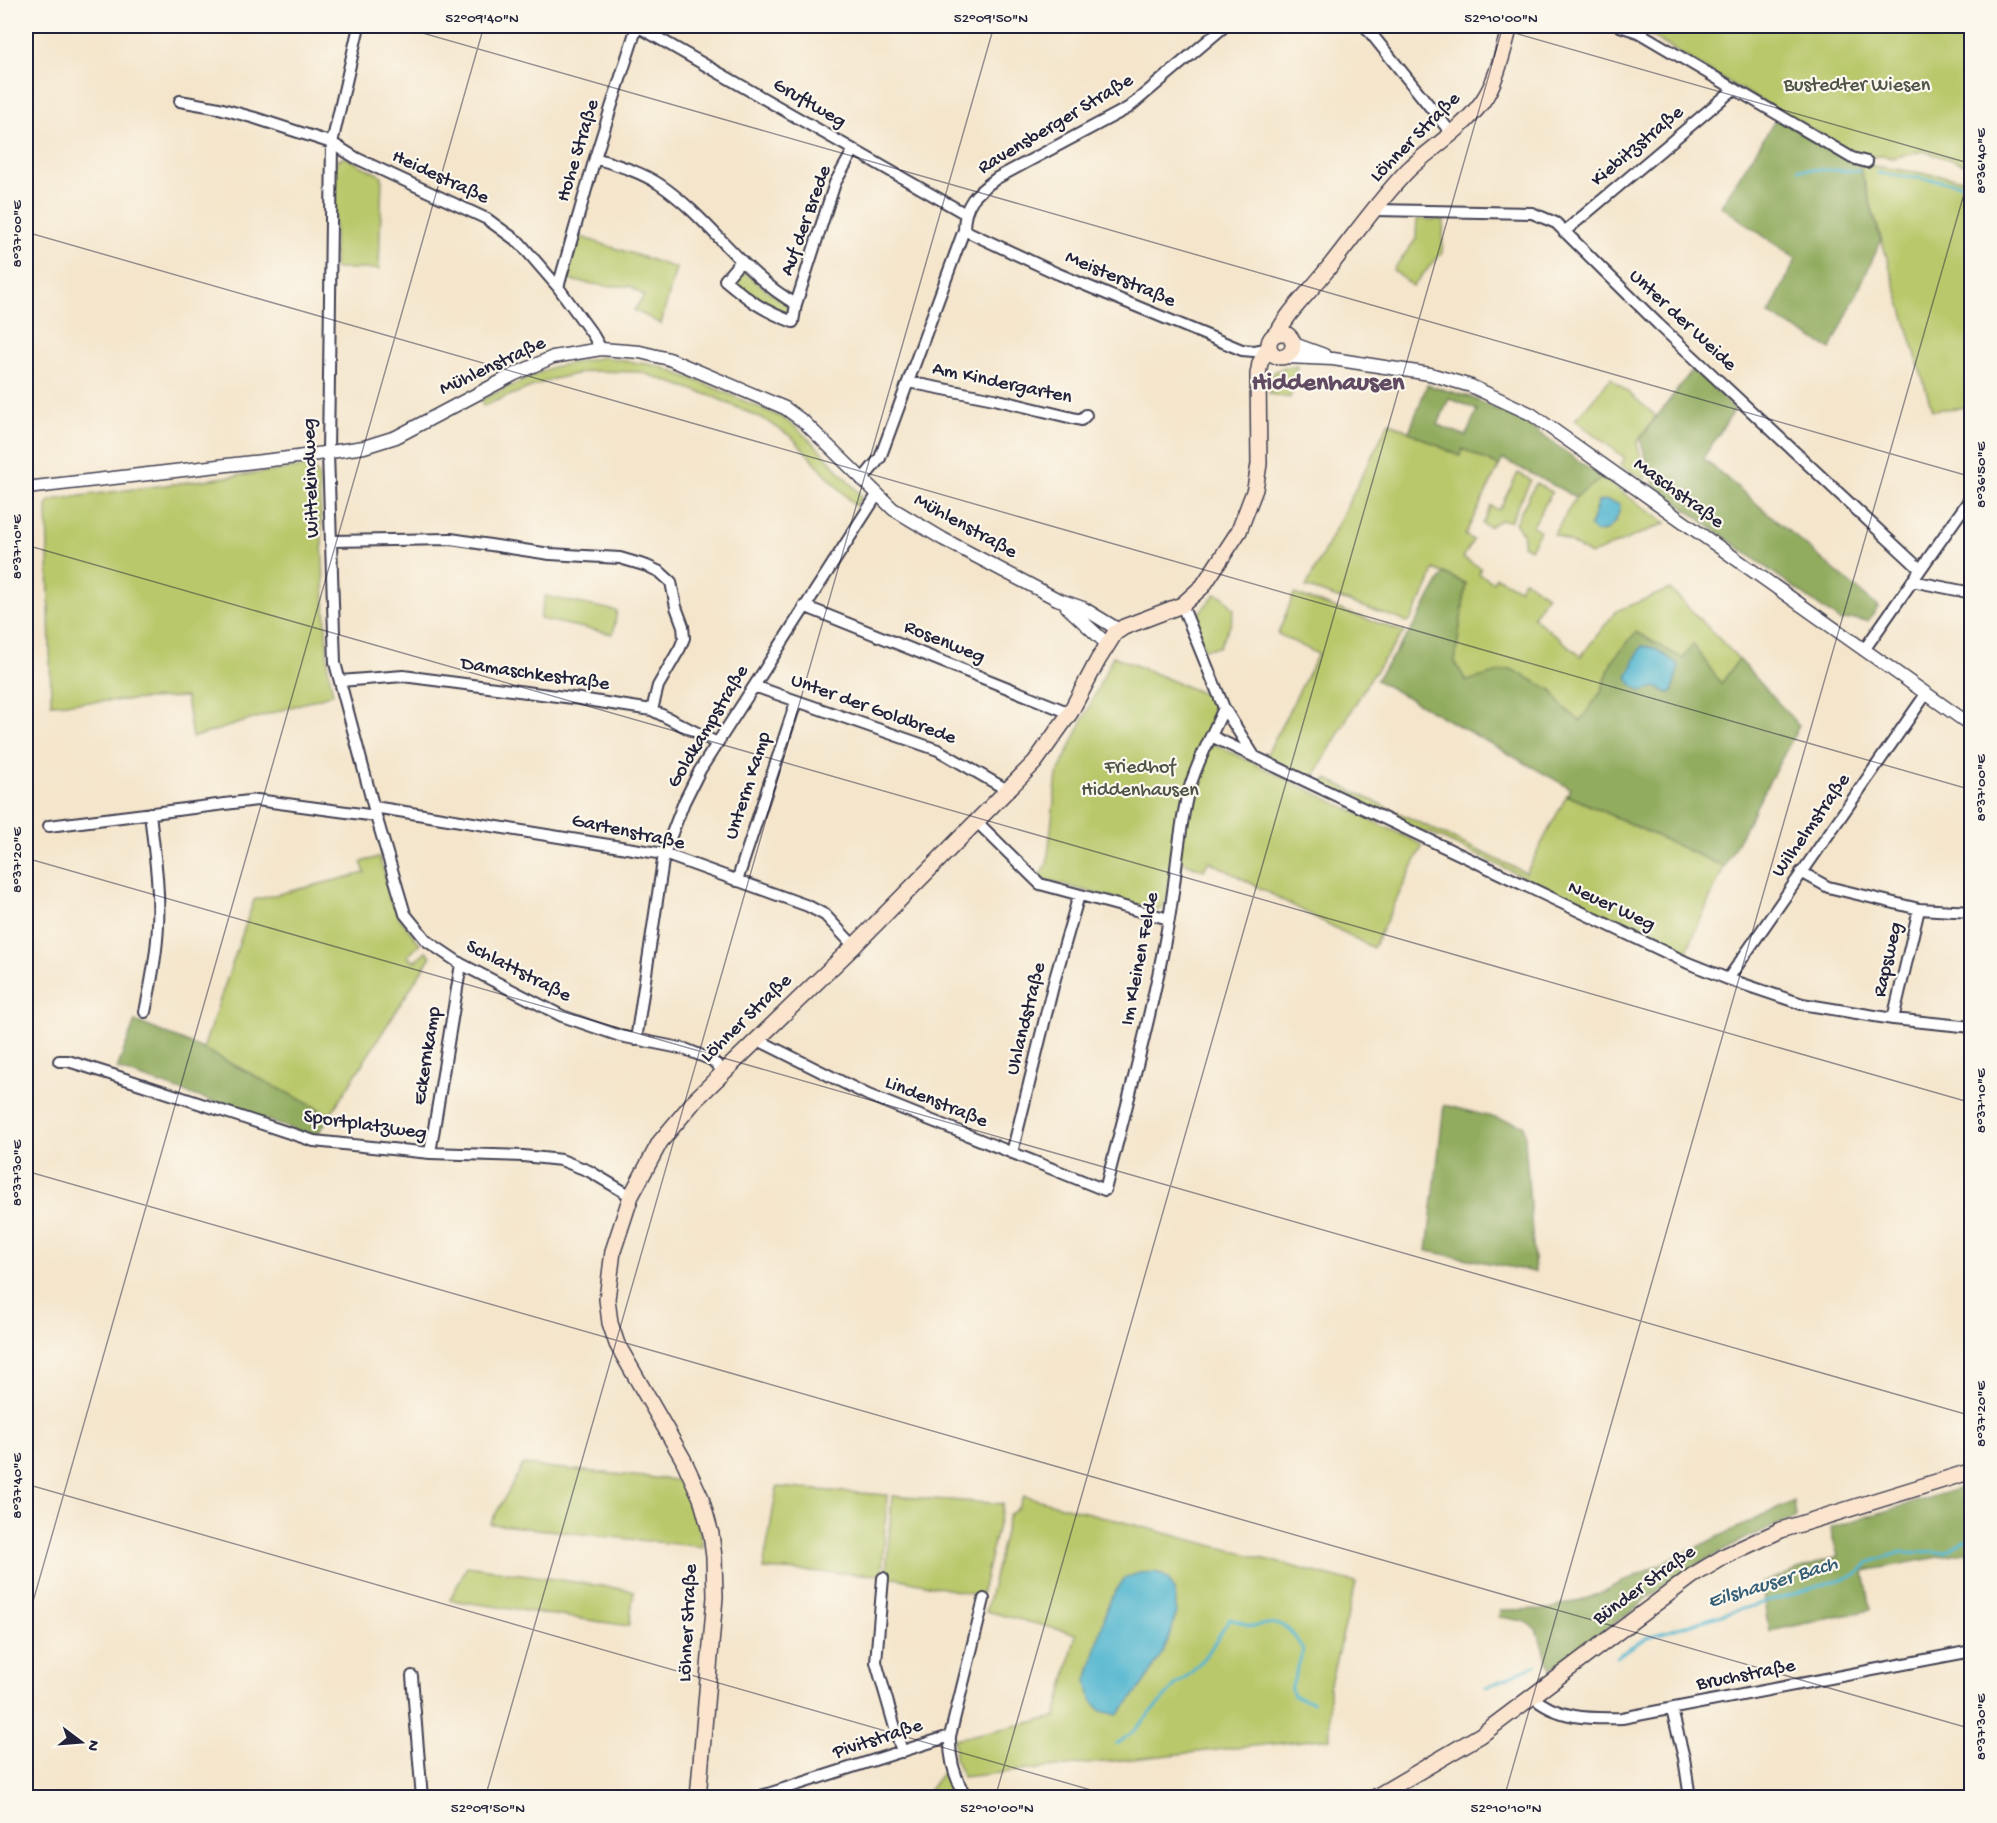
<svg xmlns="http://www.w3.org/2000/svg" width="1997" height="1823" font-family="'Gochi Hand',sans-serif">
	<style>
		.green { fill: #b9c86a; stroke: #6e7552; stroke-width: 1.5; fill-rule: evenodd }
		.forest { fill: #92ac5e; stroke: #5a674c; stroke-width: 1.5; fill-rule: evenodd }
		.water { fill: #50b5cf; stroke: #396c85; stroke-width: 1.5 }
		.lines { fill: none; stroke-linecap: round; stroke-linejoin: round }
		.stream { stroke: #50b5cf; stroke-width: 3 }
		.minor-casing { stroke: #423f51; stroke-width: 14 }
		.tertiary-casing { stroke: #423f51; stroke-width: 15 }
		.secondary-casing { stroke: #423f51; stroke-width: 18 }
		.minor { stroke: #fff; stroke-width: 10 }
		.tertiary { stroke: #fff; stroke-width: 12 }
		.secondary { stroke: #fbe5cf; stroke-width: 15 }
		.ticks { fill: none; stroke: #22223b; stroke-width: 1.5; stroke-opacity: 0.45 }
		.labels { text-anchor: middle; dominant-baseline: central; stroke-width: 4.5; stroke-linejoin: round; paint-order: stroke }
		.park-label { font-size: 20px; fill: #4f5449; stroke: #fbf7ec }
		.street-label { font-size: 20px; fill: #22223b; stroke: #fbf7ec }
		.water-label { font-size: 21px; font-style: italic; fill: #345d76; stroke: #fbf7ec }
		.district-label { font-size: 26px; font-weight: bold; fill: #604b63; stroke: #fbf7ec }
		.neatline { fill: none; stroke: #22223b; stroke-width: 2 }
		.ticks-label { font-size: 15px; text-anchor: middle; fill: #22223b }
	</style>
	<rect width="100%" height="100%" fill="#fbf7ec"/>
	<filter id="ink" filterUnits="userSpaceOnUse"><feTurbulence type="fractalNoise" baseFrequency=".0167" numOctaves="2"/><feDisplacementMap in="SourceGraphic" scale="12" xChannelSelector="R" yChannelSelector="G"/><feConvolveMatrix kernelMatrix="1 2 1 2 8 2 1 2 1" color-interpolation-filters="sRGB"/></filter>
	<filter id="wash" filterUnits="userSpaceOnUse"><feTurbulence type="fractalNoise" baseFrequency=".008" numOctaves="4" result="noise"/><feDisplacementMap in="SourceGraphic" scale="24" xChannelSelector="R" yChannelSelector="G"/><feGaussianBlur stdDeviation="1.35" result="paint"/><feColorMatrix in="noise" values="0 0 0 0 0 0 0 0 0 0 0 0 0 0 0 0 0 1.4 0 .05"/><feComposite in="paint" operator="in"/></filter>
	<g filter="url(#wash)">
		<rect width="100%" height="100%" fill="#f4e5cb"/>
		<!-- green -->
		<path class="green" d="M1643,26H1971V162L1964,164L1923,151L1892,158L1885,156L1862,157L1717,76L1640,29Z
			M344,157L382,176L379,269H334L335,162Z
			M1859,164L1971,180V407L1932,410Z
			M1417,219L1444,220L1442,252L1413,286L1393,270L1416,239Z
			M578,236L676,268L661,324L634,310L644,296L630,286H607L566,280Z
			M746,273C760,287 777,296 791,309L789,314L773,310L737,286L734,281L737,277Z
			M603,357L659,366L715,388L781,417L797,428L822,452L862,496L855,506L792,437L767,421L714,397L640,372L590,371L549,380L483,406L481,400L552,367Z
			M1297,366L1290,398L1269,394L1273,373L1284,367Z
			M1611,378L1656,416L1637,443L1646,476L1645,479L1620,466L1625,458L1575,420Z
			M1389,422L1459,456L1463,449L1499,466L1465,535L1473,540L1463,558L1481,568L1479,574L1493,582L1496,577L1519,589L1524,580L1547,595L1533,617L1581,656L1616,611L1670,589L1739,659L1721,684L1693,645L1683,659L1612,661L1601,692L1580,721L1562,706L1552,690L1466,681L1455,662L1466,583L1434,569L1429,585L1411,619L1407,622L1306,587Z
			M305,467L315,470L319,477L328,668L333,694L192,738L186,697L51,704L47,507L50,501L57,499Z
			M1518,473L1531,480L1510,521L1500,520L1489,527L1482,524L1491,506L1499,510Z
			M1602,478L1666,523L1590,555L1568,541L1554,534L1576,497ZM1598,502L1617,521L1603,532L1590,526Z
			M1536,483L1552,492L1533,526L1540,531L1530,549L1523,545V534L1515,523Z
			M1215,594L1222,596L1234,609L1231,623L1219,647L1204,649L1194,619Z
			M1294,594L1404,632L1369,680L1312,780L1266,756L1318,654L1278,634Z
			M545,596L617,611L613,634L540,619Z
			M1113,656L1209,696C1221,708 1214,728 1212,743L1423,845L1373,948L1209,861L1204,870L1182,862L1164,905L1157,910L1042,879L1039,876L1044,870L1047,863L1057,775Z
			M1327,779L1526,873L1567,795L1724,867L1688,948L1687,955L1433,834L1424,832L1323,786Z
			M379,857L399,917L420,944L407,957L415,961L426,951L431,956L330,1115L203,1049L254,900L365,873L361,862Z
			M523,1465L685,1481L696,1513L703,1547L490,1524Z
			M777,1487L887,1495L882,1575L763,1569Z
			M892,1496L1003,1504L981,1596L886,1576Z
			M1024,1496L1356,1583L1329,1687L1330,1738L963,1777L955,1760L954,1739L1056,1717L1076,1634L986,1611L1009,1515L1018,1508Z
			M467,1566L634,1591L629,1626L450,1600Z
			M945,1769L960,1797H923Z"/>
		<!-- forest -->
		<path class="forest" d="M1776,119L1859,164L1881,241L1831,349L1769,314L1796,259L1721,206Z
			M1693,369L1735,409L1703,458L1878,607L1868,621L1854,619L1840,621L1653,485L1654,482L1640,439Z
			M1427,385L1470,397L1525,423L1602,478L1576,497L1503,459L1499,466L1463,449L1460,456L1409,432ZM1449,398L1477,410L1466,436L1438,425Z
			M1444,573L1466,584L1455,662L1466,681L1511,669L1552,690L1562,706L1580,721L1601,692L1612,661L1636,632L1683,659L1693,644L1721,684L1739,659L1799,726L1724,867L1567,795L1570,788L1376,680L1412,629ZM1642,646L1654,648L1679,665L1672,692L1668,693L1655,687L1651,688L1627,677L1633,667Z
			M135,1021L203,1049L330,1115L316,1137L117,1069Z
			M1444,1105L1524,1125L1535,1272L1427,1251Z
			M1971,1485V1551L1864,1571L1871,1610L1769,1631L1761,1583L1838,1556L1830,1528Z
			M1794,1501L1796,1517L1742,1540L1684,1572L1551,1669L1536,1629L1524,1621L1499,1617L1500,1610L1550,1609L1591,1597Z"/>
		<!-- water -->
		<path class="water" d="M1604,500L1620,504C1619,519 1611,533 1595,532L1590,527L1598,502Z
			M1642,646L1654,648L1679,665L1672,692L1669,693L1655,687L1643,691C1635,688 1630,685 1627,677C1634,666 1634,656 1642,646Z
			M1156,1572C1160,1574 1166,1576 1168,1579C1196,1617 1143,1689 1117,1715L1101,1711L1091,1699L1087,1681L1109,1601L1124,1579L1138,1573Z"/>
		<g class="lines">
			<!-- stream -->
			<path class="stream" d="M1798,169L1859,171
				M1878,173L1972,185
				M26,497H30
				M1616,1657L1648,1637L1856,1575L1871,1562L1901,1552L1943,1553L1972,1537
				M1486,1687L1536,1665
				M1117,1744L1133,1732L1176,1685L1192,1672L1210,1650L1229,1619C1238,1620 1244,1625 1252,1626C1257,1627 1262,1625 1267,1624C1286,1620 1295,1636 1303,1650L1291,1689L1294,1696L1313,1702"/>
		</g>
	</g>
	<g filter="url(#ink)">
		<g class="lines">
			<!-- minor casing -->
			<g class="minor-casing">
				<path id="minor" d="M359,26L332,143L328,453L335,663L376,816L405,914L427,941L461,964L562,1016L620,1036L685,1049L712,1060L723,1071
					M637,26L964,213
					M1365,26L1452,134
					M1620,26L1638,32L1852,158L1867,162
					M180,101L219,108L255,118L332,143L356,158L487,219L520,243L558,287L593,335L601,349
					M595,158C617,165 639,171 659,184C710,218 742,274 796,304
					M1375,210L1532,213L1556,223L1658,324L1920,569
					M964,230L1056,273L1242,350L1254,351L1266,349
					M1564,232L1734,89
					M741,261L725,280C750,301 762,310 793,322L796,304L835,183L853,151
					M558,287L595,158L637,26
					M908,382L994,399L1081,420L1086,415
					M862,480L880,458L964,230C964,203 976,193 997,178L1128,108L1225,26
					M332,541L451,539L550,554L620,558L647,566L660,572L671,582L676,607L683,626L684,638L680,648L658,686L652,710
					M1912,581L1972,593
					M1182,605L1224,708L1254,756
					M804,606L1070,713
					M1864,650L1972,496
					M340,681L403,676L580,699L652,710L717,743
					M754,686L938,750L1009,791
					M1211,736L1688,963L1728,979L1802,1004L1893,1019L1972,1027
					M374,807L664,854L808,906L825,915L854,946
					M977,822L1040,884L1169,919
					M49,826L257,800L376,816
					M1801,872L1828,887L1919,909L1972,912
					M737,881L796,702
					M1728,979L1926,694
					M145,1012C151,984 157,954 158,925C160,888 154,850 150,813
					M1893,1019L1919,909
					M756,1039L868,1095L1105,1190C1128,1100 1153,1010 1169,919C1176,878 1178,837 1187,797C1195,766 1211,737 1224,708
					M636,1040L664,854L684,802L700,770L877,495
					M59,1061H68L113,1075L314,1141L430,1153L523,1156L561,1160L589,1171L631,1196
					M430,1153L461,964
					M1012,1153L1054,982L1079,895
					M883,1578L876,1662L902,1752
					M412,1676L422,1798
					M1532,1696C1556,1719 1591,1719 1622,1718L1972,1651
					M1672,1710L1684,1758L1690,1798
					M755,1798L950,1736
					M967,1798C954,1778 949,1759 950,1736L984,1599"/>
			</g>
			<!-- tertiary casing -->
			<g class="tertiary-casing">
				<path id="tertiary" d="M1294,344L1324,355
					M1286,357L1333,359L1430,374L1471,386L1531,414L1972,726
					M26,488L297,457L364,447L396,437L513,375L553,357L601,349L640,352L669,359L785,408L804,422L893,509L943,539L1057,599L1083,608L1119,630
					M1067,607L1107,644"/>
			</g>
			<!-- secondary casing -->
			<g class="secondary-casing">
				<path id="secondary" d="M1269 345a12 12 0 1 1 24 0a12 12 0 1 1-24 0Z
					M1277,334C1288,312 1306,296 1322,276C1350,242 1377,202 1408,170C1432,147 1462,130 1482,102C1497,81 1503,51 1510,26
					M698,1798L715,1597L714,1557L711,1534L701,1498L683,1459L617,1344L610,1323L607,1299L613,1251L631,1196L660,1142L696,1099L854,946L1035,762L1070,713L1098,660L1115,633L1124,627L1182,605L1203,586L1239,531L1255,489L1259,464L1258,374L1260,363L1269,345
					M1374,1798L1481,1735L1692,1576L1727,1555L1781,1530L1972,1471"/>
			</g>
			<!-- minor -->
			<use href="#minor" class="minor"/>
			<!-- tertiary -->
			<use href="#tertiary" class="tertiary"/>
			<!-- secondary -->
			<use href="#secondary" class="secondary"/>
		</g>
	</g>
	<!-- ticks -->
	<path class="ticks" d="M398,26L1972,477M1490,26L1972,164M26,232L1972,790M26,545L1972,1103M26,858L1972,1416M26,1171L1972,1729M26,1484L1119,1798M26,1626L484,26M26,1797L27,1798M485,1798L994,26M995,1798L1503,26M1504,1798L1972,166"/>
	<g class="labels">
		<!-- park labels -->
		<g class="park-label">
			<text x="1857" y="86">Bustedter Wiesen</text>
			<text x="1140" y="768">Friedhof<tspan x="1140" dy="23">Hiddenhausen</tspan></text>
		</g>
		<!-- street labels -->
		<g class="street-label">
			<text transform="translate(809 104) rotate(30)">Gruftweg</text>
			<text transform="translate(1056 125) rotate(-31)">Ravensberger Straße</text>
			<text transform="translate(1416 138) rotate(-45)">Löhner Straße</text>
			<text transform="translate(1638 147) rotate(-40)">Kiebitzstraße</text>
			<text transform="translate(579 151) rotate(-73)">Hohe Straße</text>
			<text transform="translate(440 178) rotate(25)">Heidestraße</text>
			<text transform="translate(807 221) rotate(-70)">Auf der Brede</text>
			<text transform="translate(1120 280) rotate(23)">Meisterstraße</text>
			<text transform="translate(1682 321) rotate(43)">Unter der Weide</text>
			<text transform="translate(493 367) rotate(-25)">Mühlenstraße</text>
			<text transform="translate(1002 384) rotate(12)">Am Kindergarten</text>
			<text transform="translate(312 478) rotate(-92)">Wittekindweg</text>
			<text transform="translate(1678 494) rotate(36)">Maschstraße</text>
			<text transform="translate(965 527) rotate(29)">Mühlenstraße</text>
			<text transform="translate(944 643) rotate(22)">Rosenweg</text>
			<text transform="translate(535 675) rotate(8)">Damaschkestraße</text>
			<text transform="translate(873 710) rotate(20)">Unter der Goldbrede</text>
			<text transform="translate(709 727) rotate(-59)">Goldkampstraße</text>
			<text transform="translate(749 786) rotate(-72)">Unterm Kamp</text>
			<text transform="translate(1812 826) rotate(-55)">Wilhelmstraße</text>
			<text transform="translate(628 833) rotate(12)">Gartenstraße</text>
			<text transform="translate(1611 907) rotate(25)">Neuer Weg</text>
			<text transform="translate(1141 959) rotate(-79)">Im Kleinen Felde</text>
			<text transform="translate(1889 960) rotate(-77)">Rapsweg</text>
			<text transform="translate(518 972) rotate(27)">Schlattstraße</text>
			<text transform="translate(747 1019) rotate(-44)">Löhner Straße</text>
			<text transform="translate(1027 1019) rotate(-76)">Uhlandstraße</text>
			<text transform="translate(428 1056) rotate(-81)">Eckernkamp</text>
			<text transform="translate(936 1103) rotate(22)">Lindenstraße</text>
			<text transform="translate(365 1126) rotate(8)">Sportplatzweg</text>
			<text transform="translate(1645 1586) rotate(-36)">Bünder Straße</text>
			<text transform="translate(689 1623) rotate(-87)">Löhner Straße</text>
			<text transform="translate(1746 1676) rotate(-11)">Bruchstraße</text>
			<text transform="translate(878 1740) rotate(-18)">Pivitstraße</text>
		</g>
		<!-- water labels -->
		<g class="water-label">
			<text transform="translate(1773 1584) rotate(-17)">Eilshauser Bach</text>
		</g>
		<!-- district labels -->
		<g class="district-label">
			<text x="1328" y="384">Hiddenhausen</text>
		</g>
	</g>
	<!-- margin -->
	<rect width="1997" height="1823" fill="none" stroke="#fbf7ec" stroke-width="66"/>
	<!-- north arrow -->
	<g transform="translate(81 1742) rotate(106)" stroke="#fbf7ec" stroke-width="4.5" paint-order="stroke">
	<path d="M0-4.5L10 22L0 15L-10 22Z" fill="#22223b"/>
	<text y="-9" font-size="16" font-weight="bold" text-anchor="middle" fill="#22223b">N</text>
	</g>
	<rect x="33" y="33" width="1931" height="1757" class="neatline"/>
	<g class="ticks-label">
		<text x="482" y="22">52°09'40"N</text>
		<text x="991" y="22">52°09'50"N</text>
		<text x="1501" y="22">52°10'00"N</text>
		<text transform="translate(1980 161) rotate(-90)" y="5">8°36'40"E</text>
		<text transform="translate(16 234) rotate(-90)" y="5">8°37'00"E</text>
		<text transform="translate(1980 475) rotate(-90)" y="5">8°36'50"E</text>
		<text transform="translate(16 547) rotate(-90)" y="5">8°37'10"E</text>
		<text transform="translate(1980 788) rotate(-90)" y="5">8°37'00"E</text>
		<text transform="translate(16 860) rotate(-90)" y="5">8°37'20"E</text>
		<text transform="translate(1980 1101) rotate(-90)" y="5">8°37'10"E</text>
		<text transform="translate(16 1173) rotate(-90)" y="5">8°37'30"E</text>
		<text transform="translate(1980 1414) rotate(-90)" y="5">8°37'20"E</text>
		<text transform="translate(16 1486) rotate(-90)" y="5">8°37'40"E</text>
		<text transform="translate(1980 1727) rotate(-90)" y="5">8°37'30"E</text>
		<text x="488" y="1812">52°09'50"N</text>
		<text x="997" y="1812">52°10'00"N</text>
		<text x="1506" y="1812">52°10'10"N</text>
	</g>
</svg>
